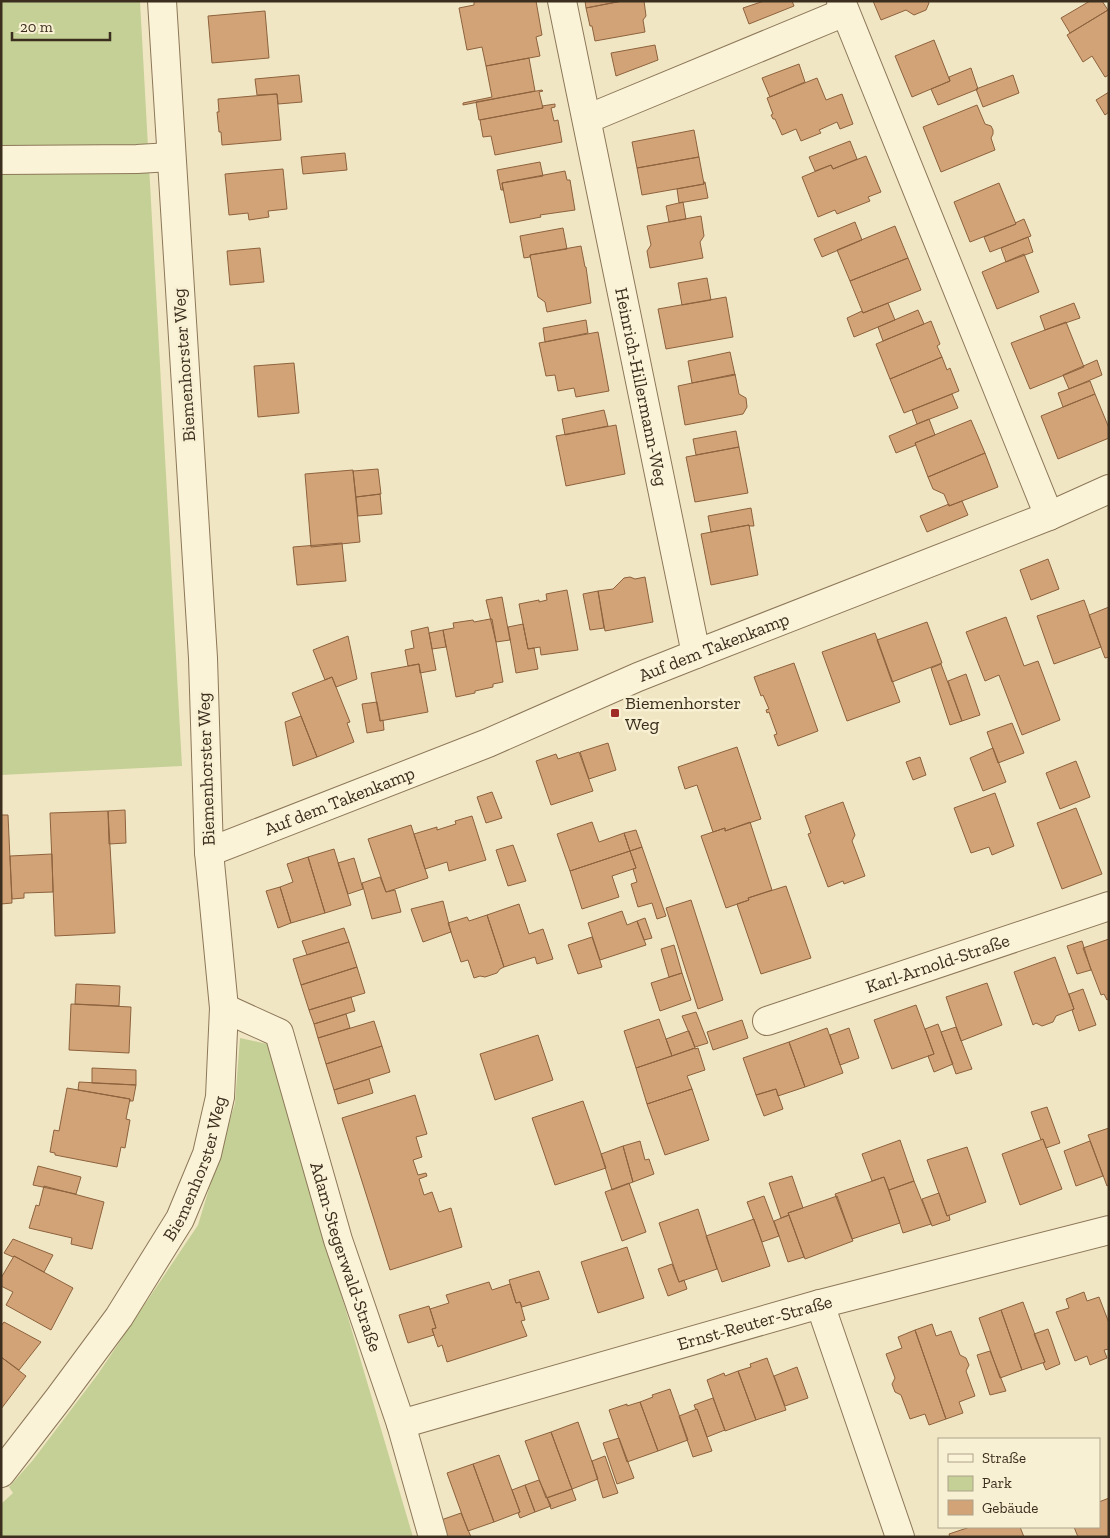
<svg xmlns="http://www.w3.org/2000/svg" width="1110" height="1538" font-family="'Zilla Slab',serif">
	<style>
		.green { fill: #c5d096 }
		.building { fill: #d1a377; stroke: #8d623d }
		.lines { fill: none; stroke-linecap: round; stroke-linejoin: round }
		.minor-casing { stroke: #8c7859; stroke-width: 30 }
		.minor { stroke: #fbf3d7; stroke-width: 28 }
		.poi-dot { fill: #9f2c25; stroke: #f8f0d3; stroke-width: 2 }
		.labels { text-anchor: middle; dominant-baseline: central; stroke-width: 5; stroke-linejoin: round; paint-order: stroke }
		.street-label { font-size: 18px; fill: #3b2e1e; stroke: #f8f0d3 }
		.poi-label { font-size: 18px; fill: #3b2e1e; stroke: #f8f0d3; text-anchor: start }
	</style>
	<rect width="100%" height="100%" fill="#f1e6c3"/>
	<!-- green -->
	<path class="green" d="M1,1H140L182,766L1,775Z
		M240,1038L267,1044L413,1537H1V1504L13,1493L9,1487L33,1460L98,1374L198,1225L235,1103Z"/>
	<!-- building -->
	<path class="building" d="M474,1H536L542,35L536,37L540,56L486,66L482,47L467,50L459,8L474,5Z
		M585,1H622L586,8Z
		M622,1H644L646,16L643,20L645,32L595,41L592,26H590L586,8Z
		M764,1H792L794,6L749,24L743,8Z
		M873,1H928L929,3L926,10L914,15L906,10L881,20Z
		M1090,1H1102L1108,10L1070,33L1061,18Z
		M1108,10H1109V75L1105,77L1092,56L1083,62L1067,35Z
		M265,11L269,58L212,63L208,16Z
		M934,40L950,81L912,97L895,56Z
		M655,45L658,60L616,76L611,53Z
		M529,58L535,91L463,105V103L492,97L486,66Z
		M799,64L805,82L770,97L762,78Z
		M971,68L978,89L938,105L931,89L950,81L949,77Z
		M299,75L302,102L278,104L277,94L257,95L255,79Z
		M1013,75L1019,93L983,107L976,89Z
		M817,78L826,100L842,94L853,124L840,129L837,122L819,130L821,133L801,141L796,129L782,135L775,119H773L771,115L773,114L767,98Z
		M542,90L543,91L539,92L543,108L479,120L476,102Z
		M1109,92V112L1105,115L1096,100Z
		M277,94L281,140L222,145L221,132H219L217,112H219L218,99Z
		M555,104V107L551,108L554,121L558,120L562,142L495,155L491,136L483,137L480,120L543,108L542,106Z
		M977,105L985,124L991,126L993,130V134L991,138L995,150L941,172L923,127Z
		M694,130L699,157L637,168L632,142Z
		M850,141L857,159L833,169L831,165L815,171L809,157Z
		M345,153L347,170L303,174L301,157Z
		M866,156L881,192L868,197L870,201L837,214L835,210L818,217L802,177L831,165L833,169Z
		M699,157L704,184L642,195L637,168Z
		M540,162L543,176L502,183L503,190H501L497,170Z
		M283,169L287,209L268,211L269,217L249,220L248,213L229,215L225,174Z
		M565,171L567,180H570L575,210L540,215L541,217L510,223L502,183Z
		M704,182H705L708,198L679,203L677,189L704,184Z
		M999,183L1016,224L970,242L954,202Z
		M683,202L686,219L669,222L666,206Z
		M701,216L704,236L700,242L703,258L650,268L647,251L651,245L647,226Z
		M1024,219L1031,236L990,252L984,237L1016,224L1015,223Z
		M855,222L862,240L822,257L814,239Z
		M895,226L908,258L850,281L837,250Z
		M563,228L567,249L530,255V257L524,258L520,236Z
		M1028,237L1033,252L1006,262L1001,248Z
		M581,246L585,267H586L591,303L547,312L545,302L538,297L530,255Z
		M260,248L264,282L230,285L227,251Z
		M1024,254L1039,292L997,309L982,272Z
		M908,258L921,290L863,313L850,281Z
		M707,278L711,300L682,305L678,283Z
		M726,297L733,337L666,349L658,309Z
		M888,303L895,320L854,337L847,318L862,311L863,313Z
		M1074,303L1080,318L1045,330L1040,316Z
		M918,310L924,324L883,341L878,327Z
		M586,320L588,333L545,342L543,328Z
		M931,321L940,344L937,346L942,357L890,379L876,344Z
		M1066,322L1084,367L1030,389L1011,343Z
		M598,332L609,391L576,397L574,388L558,391L555,375L546,376L539,343Z
		M730,352L735,375L692,383L688,361Z
		M942,357L947,370L950,368L959,391L904,413L890,379Z
		M1097,360L1102,375L1069,389L1063,375Z
		M294,363L299,413L258,417L254,366Z
		M735,374L739,394L746,398L747,407L743,414L685,425L678,386Z
		M1090,381L1095,394L1063,407L1058,393Z
		M952,394L958,408L917,424L912,410Z
		M1095,394L1109,428V438L1058,459L1041,416Z
		M604,410L608,426L565,435L562,419Z
		M929,419L935,435L915,443L916,445L896,453L889,436Z
		M971,420L985,453L928,477L915,443Z
		M616,425L625,474L566,486L556,436Z
		M736,431L739,447L696,455L693,439Z
		M739,447L748,493L695,502L686,457Z
		M985,453L998,487L949,506L944,494L933,489L928,477Z
		M378,469L381,494L356,497L353,471Z
		M353,470L360,542L311,547L305,474Z
		M380,494L382,514L358,516L356,497Z
		M962,501L968,515L927,532L920,516L949,504V506Z
		M751,508L754,526H749V525L711,532L708,516Z
		M749,525L758,575L711,585L701,534Z
		M342,543L346,581L297,585L293,547Z
		M1048,559L1059,589L1031,600L1020,570Z
		M630,577L635,579L645,577L653,622L605,631L598,591L613,589L624,578Z
		M567,590L578,650L541,655L540,647L528,649L519,604L539,600V602L547,600L546,594Z
		M598,591L604,628L590,630L583,594Z
		M502,597L510,640L496,642L486,600Z
		M1084,600L1101,647L1054,664L1037,616Z
		M1109,607V657L1105,658L1089,615Z
		M1006,617L1024,666L1038,661L1060,720L1022,735L999,675L985,681L966,632Z
		M490,619H492L503,682L493,684V687L475,691V693L456,697L443,630L454,628L453,623L473,620L474,622Z
		M927,622L942,663L892,682L877,640Z
		M523,624L528,649L534,648L538,669L516,673L508,627Z
		M428,627L436,670L420,673L419,664L408,666L405,650L414,648L411,631Z
		M443,630L446,647L432,649L429,633Z
		M875,633L900,702L847,721L822,652Z
		M348,636L357,679L336,687L332,677L325,680L313,650Z
		M794,663L818,731L778,746L774,735L777,734L769,712L767,713L766,710L769,709L763,695L761,696L754,677Z
		M419,664L428,712L380,721L371,673Z
		M941,664L962,721L950,725L931,668Z
		M966,674L980,715L962,721L948,681Z
		M332,677L350,722L347,723L354,742L317,757L292,693Z
		M377,702L380,719V721L383,720L384,730L367,733L362,704Z
		M301,716L317,757L293,766L285,722Z
		M1012,723L1024,753L998,763L987,732Z
		M608,743L616,770L589,779L580,752Z
		M737,747L761,819L725,831V828L713,832L697,785L685,789L678,767Z
		M993,748L1006,782L983,791L970,758Z
		M579,752L593,791L551,805L536,761L556,754L558,759Z
		M920,757L926,775L913,780L906,762Z
		M1076,761L1090,797L1060,809L1046,773Z
		M492,792L502,818L486,823L477,797Z
		M995,793L1014,846L992,855L989,847L971,853L954,808Z
		M843,802L855,835L852,841L865,876L844,884L843,881L828,887L808,834L811,833L805,816Z
		M1076,808L1102,874L1062,889L1037,823Z
		M125,810L126,843L109,844L108,811Z
		M108,811L115,933L55,936L50,813Z
		M1,815H8L12,903L1,904Z
		M472,816L486,860L449,871L447,862L425,869L414,834L437,827V830L456,824L455,821Z
		M592,822L599,842L624,833L630,851L570,871L557,834Z
		M750,822L772,890L748,898L749,900L726,908L701,836L725,828V831Z
		M411,825L428,878L386,892L368,839Z
		M636,830L642,847L630,851L624,833Z
		M513,845L526,881L508,886L496,850Z
		M642,847L666,916L657,919L652,903L638,907L631,884L637,882L633,869L636,868L630,851Z
		M334,849L351,905L325,913L308,857Z
		M630,851L636,868L612,876L619,897L582,909L570,871Z
		M52,854L53,892L24,893V898L12,899L10,856Z
		M308,857L325,913L291,923L280,887L293,882L287,864Z
		M354,858L363,889L348,894L338,863Z
		M380,877L386,892L395,890L401,912L372,919L362,883Z
		M786,886L811,958L761,974L737,904L749,900L748,898Z
		M280,887L291,923L278,928L266,891Z
		M691,900L723,1000L698,1009L666,908Z
		M443,901L451,932L423,942L411,909Z
		M519,904L529,934L543,929L553,959L537,964L535,957L504,967L487,915Z
		M622,911L627,925L637,921L646,945L600,960L588,923Z
		M487,915L504,967L500,969L497,973L485,977L480,976L474,978L468,960L461,962L448,923L467,917L469,921Z
		M645,918L652,938L644,940L637,921Z
		M344,928L349,942L307,955L302,941Z
		M592,937L602,967L578,974L568,945Z
		M1109,939V999L1107,1000L1104,994L1101,995L1083,948Z
		M1082,941L1091,970L1077,974L1067,946Z
		M349,942L357,967L301,985L293,959Z
		M674,945L682,973L669,977L661,949Z
		M1055,957L1074,1009L1056,1016L1053,1022L1042,1026L1036,1023L1033,1025L1014,972Z
		M357,967L365,993L309,1010L301,985Z
		M682,973L691,1000L660,1011L651,983Z
		M987,983L1002,1025L961,1041L946,997Z
		M76,984L120,986L119,1006L75,1004Z
		M1083,989L1096,1025L1079,1031L1072,1010L1074,1009L1069,994Z
		M351,997L355,1011L314,1024L309,1010Z
		M71,1004L131,1007L129,1053L69,1050Z
		M916,1005L934,1054L892,1069L874,1020Z
		M696,1012L708,1043L695,1047L682,1016Z
		M346,1014L350,1028L318,1038L314,1024Z
		M659,1019L672,1056L636,1068L624,1031Z
		M742,1020L748,1038L713,1050L707,1032Z
		M374,1021L382,1046L326,1064L318,1038Z
		M938,1024L953,1064L934,1072L928,1056L934,1054L925,1029Z
		M956,1027L972,1069L956,1074L941,1032Z
		M827,1028L843,1073L805,1087L789,1042Z
		M849,1028L859,1058L840,1065L830,1035Z
		M688,1031H689L695,1048L672,1056L666,1039Z
		M538,1035L553,1080L495,1100L480,1054Z
		M789,1042L805,1087L778,1096L776,1089L756,1095L743,1058Z
		M382,1046L390,1072L334,1090L326,1064Z
		M695,1048V1049L698,1048L705,1070L687,1076L692,1089L647,1104L636,1068Z
		M92,1068L136,1070V1085L92,1083Z
		M369,1079L373,1093L338,1104L334,1090Z
		M79,1082L136,1085L133,1101H130V1099L78,1090Z
		M67,1088L130,1099L126,1119L130,1120L125,1148L121,1147L117,1167L55,1155V1153L50,1152L54,1130L59,1131Z
		M692,1089L709,1140L665,1155L647,1104Z
		M776,1089L783,1109L764,1116L756,1095Z
		M415,1095L427,1134L416,1137L422,1157L413,1160L418,1175L426,1173L427,1176L419,1179L424,1195L432,1192L439,1212L451,1208L462,1247L390,1270L342,1118Z
		M583,1101L606,1168L555,1185L532,1118Z
		M1047,1107L1060,1143L1046,1148L1043,1139L1041,1140L1031,1112Z
		M1109,1128V1185L1107,1186L1088,1135Z
		M1043,1139L1062,1189L1020,1205L1002,1154Z
		M900,1140L914,1181L889,1190L884,1177L872,1181L862,1154Z
		M640,1141L645,1160L649,1159L654,1174L633,1182L623,1146Z
		M1090,1141L1103,1176L1076,1186L1064,1151Z
		M623,1146L633,1182L612,1190L601,1154Z
		M967,1147L986,1202L947,1216L927,1160Z
		M38,1166L81,1177L76,1194L33,1185Z
		M792,1176L803,1208L788,1213L789,1215L781,1218L769,1183Z
		M884,1177L900,1223L852,1239L835,1194Z
		M914,1181L931,1224L903,1233L889,1190Z
		M629,1183L646,1232L622,1241L605,1192Z
		M44,1186L104,1202L92,1249L71,1244L72,1238L29,1228L36,1205L39,1206Z
		M939,1193L947,1216L949,1215L950,1220L932,1226L922,1199Z
		M764,1196L779,1236L762,1242L747,1202Z
		M837,1196L853,1241L805,1259L788,1213Z
		M698,1209L717,1269L679,1282L659,1223Z
		M789,1215L804,1257L788,1262L774,1221Z
		M754,1219L770,1266L722,1282L706,1236Z
		M13,1239L53,1255L44,1272L14,1256L13,1257L4,1253Z
		M627,1247L644,1298L598,1313L581,1262Z
		M14,1256L73,1288L51,1330L6,1305L13,1292L1,1286V1278Z
		M672,1264L679,1282L684,1280L687,1289L668,1296L658,1269Z
		M539,1271L549,1299L522,1307L520,1302L516,1303L509,1280Z
		M489,1282L492,1290L510,1284L516,1303L520,1302L525,1320L521,1321L527,1336L447,1362L442,1345L438,1347L432,1329L436,1328L430,1309L449,1303L446,1295Z
		M1084,1292L1087,1301L1099,1297L1109,1323V1349L1104,1350L1107,1358L1090,1365L1087,1356L1075,1361L1056,1312L1069,1308L1066,1299Z
		M1023,1302L1045,1362L1022,1370L1001,1310Z
		M429,1306L436,1328L432,1329L434,1335L408,1343L399,1315Z
		M1001,1310L1022,1370L1000,1378L979,1318Z
		M4,1322L41,1342L19,1370L1,1357V1326Z
		M932,1324L936,1336L951,1331L960,1355L966,1358L969,1365L966,1371L975,1396L959,1402L963,1413L946,1419L915,1330Z
		M1048,1329L1060,1364L1046,1370L1043,1363L1045,1362L1034,1334Z
		M915,1330L946,1419L929,1425L925,1414L910,1419L901,1395L895,1392L892,1384L895,1378L886,1354L902,1348L898,1337Z
		M990,1351L1006,1391L990,1395L977,1355Z
		M1,1357L26,1376L1,1409Z
		M767,1358L786,1410L756,1420L738,1371L751,1367L750,1364Z
		M797,1367L808,1398L785,1406L774,1376Z
		M738,1371L756,1420L725,1431L707,1380L724,1373L725,1376Z
		M670,1389L688,1440L658,1451L640,1402L653,1397L652,1395Z
		M713,1398L725,1430L707,1437L697,1409L696,1410L694,1405Z
		M640,1402L658,1451L627,1462L609,1410L627,1404V1406Z
		M697,1409L712,1451L693,1457L679,1416Z
		M578,1422L598,1479L572,1489L551,1432Z
		M551,1432L572,1489L546,1498L525,1441Z
		M619,1438L634,1478L617,1484L603,1443Z
		M499,1455L520,1512L494,1522L473,1464Z
		M605,1456L618,1493L603,1498L592,1461Z
		M473,1464L494,1522L468,1531L447,1473Z
		M539,1480L551,1506L535,1512L525,1485Z
		M525,1485L535,1512L520,1518L518,1513L520,1512L512,1490Z
		M572,1489L576,1500L551,1509L547,1498Z
		M1109,1498V1537H1078L1074,1527H1099V1502Z
		M461,1513L471,1537H447L441,1520Z
		M970,1527H1020L1024,1537H950L949,1534Z"/>
	<g class="lines">
		<!-- minor casing -->
		<g class="minor-casing">
			<g id="minor">
				<path id="s1" d="M562,1L696,654"/>
				<path d="M841,1L1049,516"/>
				<path d="M587,119L845,12"/>
				<path d="M1,160L137,159L171,157"/>
				<path id="s2" d="M209,852L488,743L638,677L696,654L1049,516L1109,489"/>
				<path id="s3" d="M224,1008L279,1033L338,1240L401,1424L433,1537"/>
				<path id="s4" d="M767,1021L1109,906"/>
				<path d="M820,1304L900,1537"/>
				<path id="s5" d="M401,1424L820,1304L1109,1230"/>
				<path id="s6" d="M1,1473L59,1398L119,1317L180,1219L207,1154L220,1097L224,1008L209,852L203,658L162,1"/>
			</g>
		</g>
		<!-- minor -->
		<use href="#minor" class="minor"/>
	</g>
	<!-- markers -->
	<rect class="poi-dot" x="610" y="708" width="10" height="10" rx="2.5"/>
	<g class="labels">
		<!-- street labels -->
		<g class="street-label">
			<text transform="translate(184 365) rotate(-94)">Biemenhorster Weg</text>
			<text stroke="none"><textPath href="#s1" startOffset="394">Heinrich-Hillermann-Weg</textPath></text>
			<text stroke="none"><textPath href="#s2" startOffset="545">Auf dem Takenkamp</textPath></text>
			<text transform="translate(206 769) rotate(-92)">Biemenhorster Weg</text>
			<text stroke="none"><textPath href="#s2" startOffset="140">Auf dem Takenkamp</textPath></text>
			<text stroke="none"><textPath href="#s4" startOffset="180">Karl-Arnold-Straße</textPath></text>
			<text stroke="none"><textPath href="#s6" startOffset="364">Biemenhorster Weg</textPath></text>
			<text stroke="none"><textPath href="#s3" startOffset="294">Adam-Stegerwald-Straße</textPath></text>
			<text stroke="none"><textPath href="#s5" startOffset="368">Ernst-Reuter-Straße</textPath></text>
		</g>
		<!-- poi labels -->
		<g class="poi-label">
			<text x="625" y="703">Biemenhorster<tspan x="625" dy="21">Weg</tspan></text>
		</g>
	</g>
	<!-- border -->
	<rect width="1110" height="1538" fill="none" stroke="#3b2e1e" stroke-width="5"/>
	<!-- legend -->
	<rect x="938" y="1438" width="162" height="90" fill="#f8f0d3" stroke="#aca28b"/>
	<rect x="948" y="1454" width="25" height="8" fill="#fbf3d7" stroke="#aca28b"/>
	<text x="982" y="1463" font-size="15" fill="#3b2e1e">Straße</text>
	<rect x="948" y="1476" width="25" height="15" fill="#c5d096" stroke="#aca28b"/>
	<text x="982" y="1488" font-size="15" fill="#3b2e1e">Park</text>
	<rect x="948" y="1500" width="25" height="15" fill="#d1a377" stroke="#aca28b"/>
	<text x="982" y="1513" font-size="15" fill="#3b2e1e">Gebäude</text>
	<!-- scale -->
	<path d="M12 32v8h98v-8" fill="none" stroke="#3b2e1e" stroke-width="2.5"/>
	<text x="20" y="32" font-size="15" fill="#3b2e1e" stroke="#f8f0d3" stroke-width="4" paint-order="stroke">20 m</text>
</svg>
